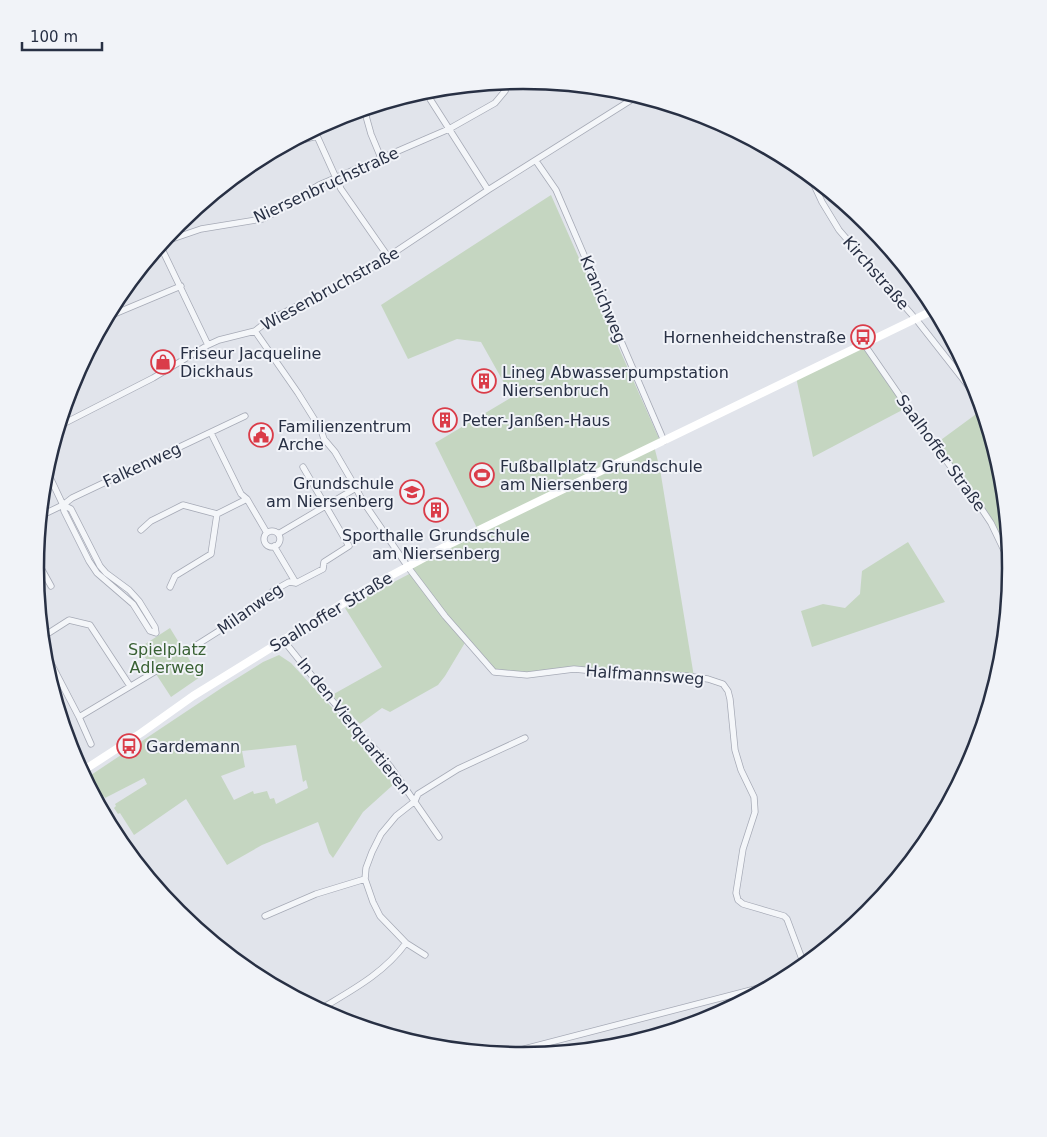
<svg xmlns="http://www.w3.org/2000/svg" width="1047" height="1137" font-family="'DejaVu Sans',sans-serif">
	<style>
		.green { fill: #c5d6c1; fill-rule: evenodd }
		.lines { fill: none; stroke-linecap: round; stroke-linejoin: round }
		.street-casing { stroke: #a6aab6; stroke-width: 7 }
		.street { stroke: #f4f6f9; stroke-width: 5.5 }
		.secondary { stroke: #fff; stroke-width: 8 }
		.labels { text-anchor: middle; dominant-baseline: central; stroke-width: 4; stroke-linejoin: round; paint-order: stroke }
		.street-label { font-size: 16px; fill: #283044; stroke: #f1f3f8 }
		.poi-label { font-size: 16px; fill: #283044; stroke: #f1f3f8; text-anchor: start }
		.park-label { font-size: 16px; fill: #396134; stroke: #f1f3f8 }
		.rim { fill: none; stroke: #283044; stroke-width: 2.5 }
	</style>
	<rect width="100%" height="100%" fill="#e1e4eb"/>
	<!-- green -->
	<path class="green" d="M551,195L661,443L654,446L660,469L694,677L572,669L527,675L491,672L466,641L445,676L438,685L390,712L382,708L360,724L332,695L382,667L345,608L411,573L408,567L478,530L435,443L512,397L481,342L457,339L408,359L381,305Z
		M864,344L908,407L813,457L796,377Z
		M983,409L1003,473L1012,567L991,523L934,445Z
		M908,542L945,602L812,647L801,611L823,604L845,608L860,594L862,571Z
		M170,628L200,677L171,697L139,648Z
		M279,655L291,663L358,736L364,742L372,761L394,784L363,812L333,858L329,853L318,822L262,845L227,865L186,799L134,835L120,813L118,814L114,808L116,806L115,804L147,784L144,778L105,798L104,796L96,800L85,779L223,687L263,662ZM296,745L303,782L306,780L308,788L276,804L274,798L270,799L267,791L254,794L253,791L234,800L221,776L245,767L242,751Z"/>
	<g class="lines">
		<!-- street casing -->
		<g class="street-casing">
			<path id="street" d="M426,90L430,99L488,190
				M364,109L371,134L381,158
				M315,129L317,136L341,189L389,258
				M286,144L317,136
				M536,161L556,190L664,441
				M809,174L822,202L839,230L919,323L981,402
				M163,242L201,229L262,219L274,213L319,185L449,129L495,103L505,91
				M160,245L208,345
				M107,317L181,286
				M255,331L298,393L321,430L324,439L335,452L356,488L362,500L408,567L445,616L494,672L527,675L574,669L615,673L687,676L708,679L723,684L728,691L730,699L735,750L741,770L754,797L755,812L743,849L736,893L738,900L743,904L784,916L787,919L805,967
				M864,344L924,431L975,499L991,523L1012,567
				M59,426L153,378L208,345L219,340L255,331L269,320L362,274L488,190L639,95
				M211,433L241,494L247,499L267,533
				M46,469L63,505L64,511L89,561L97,573L133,604L150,631L156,633L155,627L139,601L129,590L106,573L100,566L71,509L63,505
				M40,516L63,505L72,498L245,416
				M141,530L151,521L183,505L217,514
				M264 539a8 8 0 1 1 16 0a8 8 0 1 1-16 0Z
				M278,534L356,488
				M274,546L296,583
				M36,559L51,586
				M170,587L175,576L211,554L217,514L247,499
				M44,636L69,620L90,625L130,686
				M284,641L329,697L390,766L439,837
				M43,648L79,717L156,671
				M184,653L263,603L273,591L289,582L296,583L323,569L324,562L349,546L303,467
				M79,717L91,744
				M415,801L396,816L381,834L372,852L366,868L365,879L373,902L380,916L406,943L425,955
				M415,801L418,794L458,769L525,738
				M265,916L316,894L365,879
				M324,1007C354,989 384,973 406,943
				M501,1055L782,982"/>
		</g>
		<!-- street -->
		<use href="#street" class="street"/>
		<!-- secondary -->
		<path class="secondary" d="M81,772L141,733L193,696L366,589L448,545L936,309"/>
	</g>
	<!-- icons -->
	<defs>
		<g id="bus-ring" transform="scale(1.25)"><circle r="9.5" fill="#f1f3f8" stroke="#da3c49" stroke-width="1.5"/><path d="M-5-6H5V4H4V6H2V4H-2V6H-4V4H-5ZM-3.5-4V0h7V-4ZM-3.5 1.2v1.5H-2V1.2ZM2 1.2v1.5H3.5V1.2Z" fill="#da3c49"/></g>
		<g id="shop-ring" transform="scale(1.25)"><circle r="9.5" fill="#f1f3f8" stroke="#da3c49" stroke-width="1.5"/><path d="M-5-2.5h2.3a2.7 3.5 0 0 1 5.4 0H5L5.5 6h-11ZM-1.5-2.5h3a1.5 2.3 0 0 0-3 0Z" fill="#da3c49"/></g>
		<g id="building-ring" transform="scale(1.25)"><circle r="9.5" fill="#f1f3f8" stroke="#da3c49" stroke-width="1.5"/><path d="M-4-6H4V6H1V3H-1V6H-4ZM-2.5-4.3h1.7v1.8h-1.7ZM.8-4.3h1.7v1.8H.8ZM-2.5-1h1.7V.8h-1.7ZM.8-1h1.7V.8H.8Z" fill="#da3c49"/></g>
		<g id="civic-ring" transform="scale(1.25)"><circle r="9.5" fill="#f1f3f8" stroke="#da3c49" stroke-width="1.5"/><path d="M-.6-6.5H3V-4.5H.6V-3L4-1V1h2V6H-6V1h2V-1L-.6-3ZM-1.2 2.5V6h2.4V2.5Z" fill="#da3c49"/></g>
		<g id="stadium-ring" transform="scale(1.25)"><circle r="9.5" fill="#f1f3f8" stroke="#da3c49" stroke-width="1.5"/><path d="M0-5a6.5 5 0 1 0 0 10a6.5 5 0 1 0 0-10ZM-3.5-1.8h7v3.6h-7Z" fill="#da3c49"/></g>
		<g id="school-ring" transform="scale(1.25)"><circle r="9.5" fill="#f1f3f8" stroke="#da3c49" stroke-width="1.5"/><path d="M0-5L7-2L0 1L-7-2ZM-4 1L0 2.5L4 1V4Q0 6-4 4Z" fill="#da3c49"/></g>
	</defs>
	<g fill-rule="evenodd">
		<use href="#bus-ring" x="863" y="337"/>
		<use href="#shop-ring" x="163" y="362"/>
		<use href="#building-ring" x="484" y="381"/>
		<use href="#building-ring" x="445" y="420"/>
		<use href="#civic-ring" x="261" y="435"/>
		<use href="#stadium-ring" x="482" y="475"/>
		<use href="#school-ring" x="412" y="492"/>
		<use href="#building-ring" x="436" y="510"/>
		<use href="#bus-ring" x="129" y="746"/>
	</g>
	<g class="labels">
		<!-- street labels -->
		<g class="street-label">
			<text transform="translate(326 185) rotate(-25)">Niersenbruchstraße</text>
			<text transform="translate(876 273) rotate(49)">Kirchstraße</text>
			<text transform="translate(330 289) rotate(-29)">Wiesenbruchstraße</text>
			<text transform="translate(603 299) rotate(67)">Kranichweg</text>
			<text transform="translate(941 453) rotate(54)">Saalhoffer Straße</text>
			<text transform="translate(142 465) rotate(-25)">Falkenweg</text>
			<text transform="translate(250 609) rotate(-35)">Milanweg</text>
			<text transform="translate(331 612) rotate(-31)">Saalhoffer Straße</text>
			<text transform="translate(645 675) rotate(4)">Halfmannsweg</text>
			<text transform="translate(354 726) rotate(51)">In den Vierquartieren</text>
		</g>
		<!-- poi labels -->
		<g class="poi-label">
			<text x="846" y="337" text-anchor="end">Hornenheidchenstraße</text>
			<text x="180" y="353">Friseur Jacqueline<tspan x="180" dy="18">Dickhaus</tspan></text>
			<text x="502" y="372">Lineg Abwasserpumpstation<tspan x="502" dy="18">Niersenbruch</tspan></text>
			<text x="462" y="420">Peter-Janßen-Haus</text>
			<text x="278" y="426">Familienzentrum<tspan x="278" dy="18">Arche</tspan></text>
			<text x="500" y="466">Fußballplatz Grundschule<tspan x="500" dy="18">am Niersenberg</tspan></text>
			<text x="394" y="483" text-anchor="end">Grundschule<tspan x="394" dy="18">am Niersenberg</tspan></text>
			<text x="436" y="535" text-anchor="middle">Sporthalle Grundschule<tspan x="436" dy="18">am Niersenberg</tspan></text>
			<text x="146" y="746">Gardemann</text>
		</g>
		<!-- park labels -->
		<g class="park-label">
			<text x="167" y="649">Spielplatz<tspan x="167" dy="18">Adlerweg</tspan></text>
		</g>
	</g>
	<!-- crop -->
	<path d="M0 0H1047V1137H0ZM44 568a479 479 0 1 1 958 0a479 479 0 1 1-958 0Z" fill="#f1f3f8" fill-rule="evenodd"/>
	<path class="rim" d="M44 568a479 479 0 1 1 958 0a479 479 0 1 1-958 0Z"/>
	<!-- scale -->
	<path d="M22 42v8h80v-8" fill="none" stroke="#283044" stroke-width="2.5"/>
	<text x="30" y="42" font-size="15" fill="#283044" stroke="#f1f3f8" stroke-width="4" paint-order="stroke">100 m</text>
</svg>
